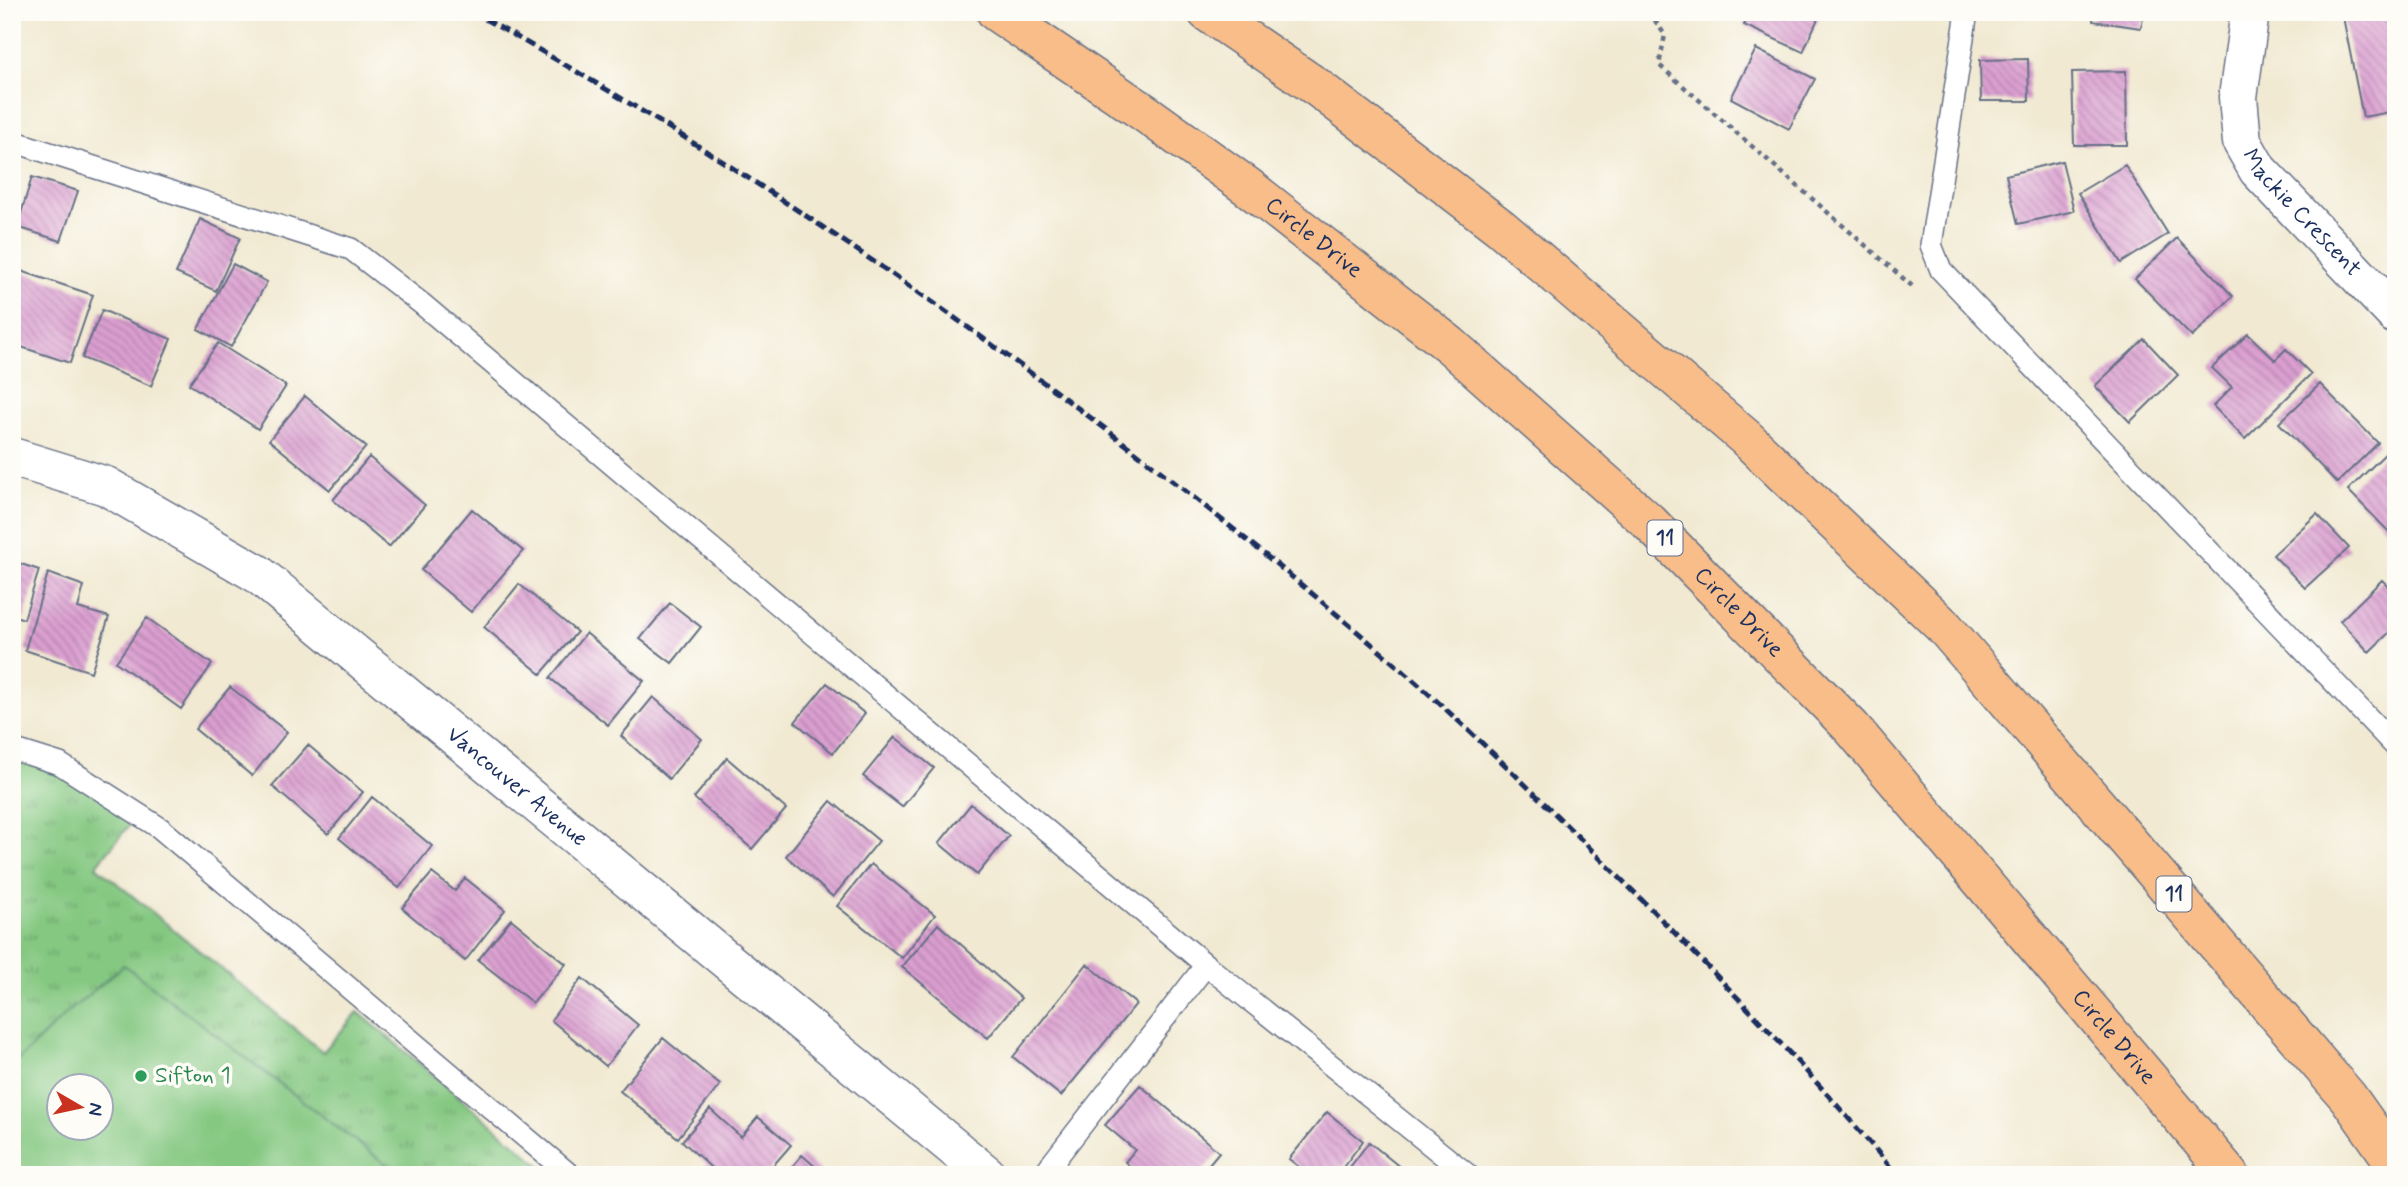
<svg xmlns="http://www.w3.org/2000/svg" width="2408" height="1187" font-family="Mynerve,sans-serif">
	<style>
		.grass { fill: url(#grass-tufts); stroke: #507c70; stroke-width: 2; fill-rule: evenodd }
		.pitch { fill: #84c881; stroke: #507c70; stroke-width: 2; fill-rule: evenodd }
		.building { fill: url(#building-back-hatch) }
		.lines { fill: none; stroke-linecap: round; stroke-linejoin: round }
		.lane-casing { stroke: #667086; stroke-width: 24 }
		.street-casing { stroke: #667086; stroke-width: 41 }
		.highway-casing { stroke: #667086; stroke-width: 41 }
		.path { stroke: #667086; stroke-width: 4.5; stroke-dasharray: 5 5; stroke-linecap: butt }
		.lane { stroke: #fff; stroke-width: 21 }
		.street { stroke: #fff; stroke-width: 38 }
		.highway { stroke: #f8bd89; stroke-width: 38 }
		.rail { stroke: #1b2f5e; stroke-width: 5; stroke-dasharray: 10 5; stroke-linecap: butt }
		.leisure-dot { fill: #2e9e5b; stroke: #fdfcf7; stroke-width: 2.5 }
		.labels { text-anchor: middle; dominant-baseline: central; stroke-width: 7; stroke-linejoin: round; paint-order: stroke }
		.shield { fill: #fdfcf7; stroke: #5f6c8c; stroke-width: 2 }
		.shield-label { font-size: 21px; font-weight: bold; fill: #1b2f5e }
		.street-label { font-size: 23px; fill: #1b2f5e; stroke: #fdfcf7 }
		.leisure-label { font-size: 23px; fill: #27864d; stroke: #fdfcf7; text-anchor: start }
	</style>
	<defs>
		<pattern id="grass-tufts" width="24" height="20" patternUnits="userSpaceOnUse" patternTransform="scale(1.75)"><rect width="24" height="20" fill="#84c881"/><path d="M3 7l-1-3M5 7V3M7 7l1-3M15 17l-1-3M17 17v-4M19 17l1-3" fill="none" stroke="#6ba36d"/></pattern>
		<pattern id="building-back-hatch" width="6" height="6" patternUnits="userSpaceOnUse" patternTransform="scale(1.75)"><rect width="6" height="6" fill="#db9fd0"/><path d="M-1 5l2 2M0 0l6 6M5-1l2 2" fill="none" stroke="#b182ac"/></pattern>
	</defs>
	<rect width="100%" height="100%" fill="#fdfcf7"/>
	<filter id="ink" filterUnits="userSpaceOnUse"><feTurbulence type="fractalNoise" baseFrequency=".0143" numOctaves="2"/><feDisplacementMap in="SourceGraphic" scale="14" xChannelSelector="R" yChannelSelector="G"/><feConvolveMatrix kernelMatrix="1 2 1 2 8 2 1 2 1" color-interpolation-filters="sRGB"/></filter>
	<filter id="wash" filterUnits="userSpaceOnUse"><feTurbulence type="fractalNoise" baseFrequency=".00686" numOctaves="4" result="noise"/><feDisplacementMap in="SourceGraphic" scale="28" xChannelSelector="R" yChannelSelector="G"/><feGaussianBlur stdDeviation="1.57" result="paint"/><feColorMatrix in="noise" values="0 0 0 0 0 0 0 0 0 0 0 0 0 0 0 0 0 1.4 0 .05"/><feComposite in="paint" operator="in"/></filter>
	<g filter="url(#wash)">
		<rect width="100%" height="100%" fill="#f1e9d1"/>
		<!-- grass -->
		<path class="grass" d="M12,753L92,790L131,823L96,866L323,1052L358,1012L552,1175H12ZM60,1086H102V1128H60Z"/>
		<!-- pitch -->
		<path class="pitch" d="M124,965L400,1175H12V1066L67,1013ZM60,1086H102V1128H60Z"/>
		<g id="blocks">
			<!-- building -->
			<path class="building" d="M1750,12H1821L1803,52L1744,25Z
				M2094,12H2144L2141,28L2093,21Z
				M2342,12H2396V111L2363,117Z
				M1756,49L1815,79L1789,129L1731,98Z
				M2028,59L2029,101H1981L1980,60Z
				M2126,71L2127,145H2074L2072,72Z
				M2062,161L2074,211L2018,224L2006,175Z
				M2125,165L2168,234L2121,263L2078,193Z
				M32,177L78,191L61,241L17,227Z
				M200,219L240,238L216,291L176,273Z
				M2177,238L2233,296L2192,337L2135,279Z
				M233,264L267,282L231,347L198,329Z
				M12,268L93,295L70,363L12,344Z
				M102,310L171,339L151,386L82,358Z
				M2248,334L2275,360L2286,349L2311,374L2245,439L2213,406L2232,387L2212,368Z
				M2144,339L2178,375L2130,422L2095,386Z
				M218,343L286,386L258,429L189,384Z
				M2320,384L2378,443L2337,483L2279,423Z
				M305,396L366,447L330,490L269,440Z
				M2386,453L2396,463V539L2348,490Z
				M369,457L425,505L389,547L333,500Z
				M472,509L523,551L471,612L421,570Z
				M2317,514L2349,548L2305,588L2273,555Z
				M12,561L39,570L24,619L12,615Z
				M48,573L84,586L78,608L109,617L91,672L25,650Z
				M2382,580L2396,593V626L2369,652L2340,621Z
				M519,584L577,632L541,674L484,627Z
				M670,603L701,627L672,663L640,639Z
				M147,618L212,664L181,709L116,662Z
				M586,633L644,681L608,725L550,678Z
				M827,683L865,714L833,753L795,722Z
				M230,687L287,732L252,776L195,729Z
				M653,697L702,739L669,779L621,736Z
				M895,737L934,768L902,807L863,776Z
				M308,745L363,792L328,834L272,786Z
				M727,758L786,809L752,849L694,798Z
				M372,797L432,846L399,888L339,838Z
				M831,801L879,841L833,897L786,856Z
				M971,804L1009,836L977,875L939,843Z
				M871,864L935,915L902,958L837,906Z
				M432,873L455,891L465,878L505,910L465,961L402,908Z
				M511,919L566,964L533,1003L478,960Z
				M938,924L1021,998L988,1038L902,967Z
				M1087,964L1136,1004L1061,1096L1013,1057Z
				M582,978L638,1025L606,1066L551,1020Z
				M663,1038L720,1085L678,1138L620,1091Z
				M1140,1085L1219,1152L1200,1175H1164L1160,1172L1157,1175H1140L1125,1162L1135,1150L1105,1125Z
				M710,1109L741,1137L758,1117L791,1145L765,1175H719L682,1141Z
				M1327,1112L1363,1141L1337,1175H1309L1289,1159Z
				M1369,1142L1406,1172L1404,1175H1344Z
				M802,1155L825,1175H785Z"/>
		</g>
	</g>
	<g filter="url(#ink)">
		<use href="#blocks" fill-opacity="0" stroke="#667086" stroke-width="2"/>
		<g class="lines">
			<!-- lane casing -->
			<g class="lane-casing">
				<path id="lane" d="M1967,12L1931,245L1941,270L2396,747
					M12,141L351,249L422,304L1206,965L1468,1175
					M12,749L60,764L160,828L570,1175
					M1043,1175L1206,965"/>
			</g>
			<!-- street casing -->
			<g class="street-casing">
				<g id="street">
					<path id="s1" d="M2250,12L2238,97L2242,142L2258,170L2396,315"/>
					<path id="s2" d="M12,457L106,486L258,574L987,1175"/>
				</g>
			</g>
			<!-- highway casing -->
			<g class="highway-casing">
				<g id="highway">
					<path id="s3" d="M996,12L1145,113L1248,187L1450,345L1648,521L1852,728L2230,1175"/>
					<path d="M1207,12L1318,88L1501,228L1746,438L1945,628L2348,1097L2396,1165"/>
				</g>
			</g>
			<!-- path -->
			<path class="path" d="M1649,12L1665,35L1659,65L1912,286"/>
			<!-- lane -->
			<use href="#lane" class="lane"/>
			<!-- street -->
			<use href="#street" class="street"/>
			<!-- highway -->
			<use href="#highway" class="highway"/>
			<!-- rail -->
			<path class="rail" d="M472,12C630,99 780,196 928,299C1090,413 1246,535 1396,665C1476,734 1550,809 1625,883C1719,977 1812,1073 1897,1175"/>
		</g>
	</g>
	<!-- markers -->
	<circle class="leisure-dot" cx="141" cy="1076" r="7"/>
	<g class="labels">
		<!-- shield labels -->
		<g class="shield">
			<rect x="1647.5" y="520.5" width="35" height="35" rx="5"/>
			<rect x="2156.5" y="876.5" width="35" height="35" rx="5"/>
		</g>
		<g class="shield-label">
			<text x="1665" y="538">11</text>
			<text x="2174" y="894">11</text>
		</g>
		<!-- street labels -->
		<g class="street-label">
			<text stroke="none"><textPath href="#s1" startOffset="224">Mackie Crescent</textPath></text>
			<text stroke="none"><textPath href="#s3" startOffset="390">Circle Drive</textPath></text>
			<text stroke="none"><textPath href="#s3" startOffset="957">Circle Drive</textPath></text>
			<text stroke="none"><textPath href="#s2" startOffset="609">Vancouver Avenue</textPath></text>
			<text stroke="none"><textPath href="#s3" startOffset="1524">Circle Drive</textPath></text>
		</g>
		<!-- leisure labels -->
		<g class="leisure-label">
			<text x="155" y="1076">Sifton 1</text>
		</g>
	</g>
	<!-- margin -->
	<rect width="2408" height="1187" fill="none" stroke="#fdfcf7" stroke-width="42"/>
	<!-- north arrow -->
	<g transform="translate(80 1107) rotate(99)"><circle r="33" fill="#fdfcf7" stroke="#a3aaba" stroke-width="2"/>
	<path d="M0-5L12 26L0 18L-12 26Z" fill="#c8321e"/>
	<text y="-10" font-size="19" font-weight="bold" text-anchor="middle" fill="#1b2f5e">N</text>
	</g>
</svg>
